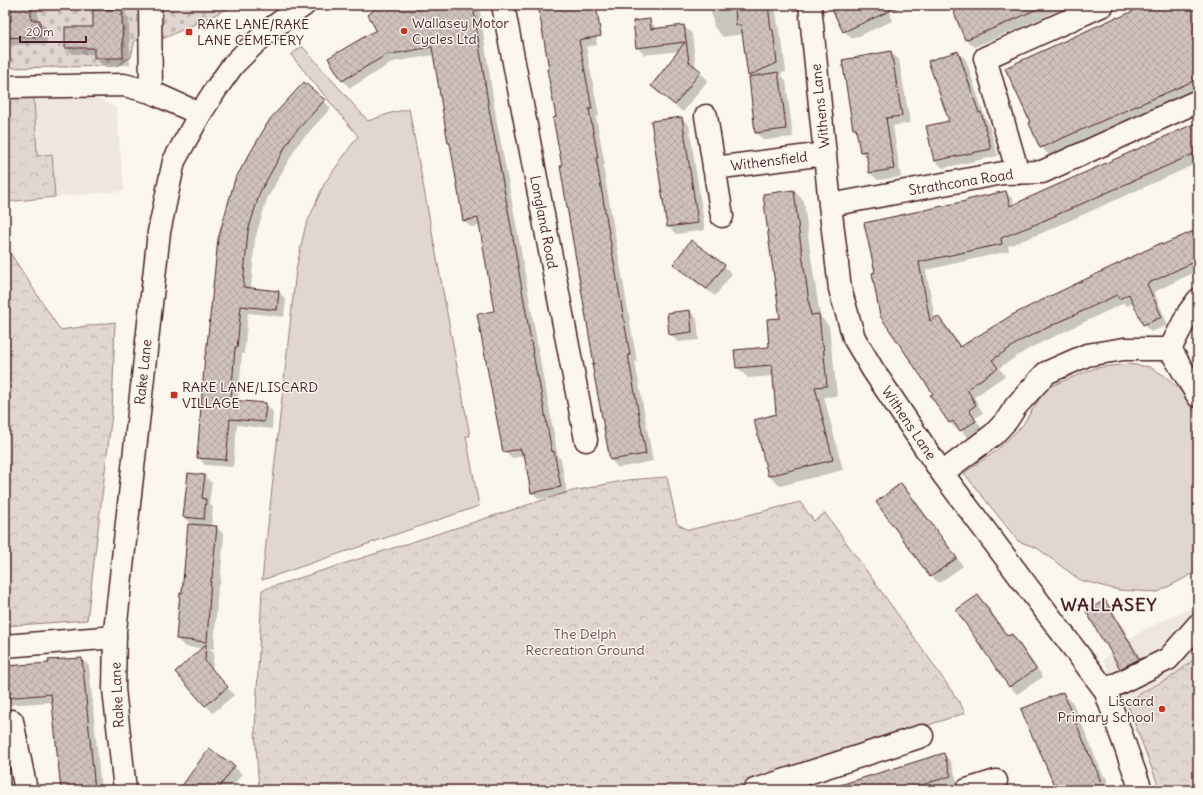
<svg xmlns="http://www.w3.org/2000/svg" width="1203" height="795" font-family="Delius,sans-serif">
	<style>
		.built { fill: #eee7de }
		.green { fill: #e2d7d0; stroke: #967b7e }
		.forest { fill: url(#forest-crowns); stroke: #967b7e }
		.cemetery { fill: url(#cemetery-stones); stroke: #967b7e }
		.shadow { fill: #0003 }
		.building { fill: url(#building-cross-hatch); stroke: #4a1f2b }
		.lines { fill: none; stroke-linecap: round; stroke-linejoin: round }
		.minor-casing { stroke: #4a1f2b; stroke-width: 25 }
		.major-casing { stroke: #4a1f2b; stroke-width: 25 }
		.minor { stroke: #fbf7ec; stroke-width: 22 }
		.major { stroke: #fbf7ec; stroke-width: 22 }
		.poi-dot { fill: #c8321e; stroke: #fbf7ec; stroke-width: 1.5 }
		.labels { text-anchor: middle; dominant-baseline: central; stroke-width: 3; stroke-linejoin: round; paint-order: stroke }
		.poi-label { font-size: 14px; fill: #4a1f2b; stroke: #fbf7ec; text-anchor: start }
		.street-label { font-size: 14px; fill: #4a1f2b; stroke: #fbf7ec }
		.park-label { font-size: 14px; fill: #704d54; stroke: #fbf7ec }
		.district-label { font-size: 18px; font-weight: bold; letter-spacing: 1px; fill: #4a1f2b; stroke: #fbf7ec }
	</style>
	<defs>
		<pattern id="forest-crowns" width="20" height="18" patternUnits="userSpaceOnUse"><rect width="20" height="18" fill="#e2d7d0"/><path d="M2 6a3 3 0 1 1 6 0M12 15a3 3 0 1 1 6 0" fill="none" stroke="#c3b8b3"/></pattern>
		<pattern id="cemetery-stones" width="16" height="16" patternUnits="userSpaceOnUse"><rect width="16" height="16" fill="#e2d7d0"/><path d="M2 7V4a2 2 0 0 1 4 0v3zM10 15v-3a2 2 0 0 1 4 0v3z" fill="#c3b8b3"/></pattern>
		<pattern id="building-cross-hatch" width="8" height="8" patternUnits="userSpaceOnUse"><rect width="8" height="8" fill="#cfc2bc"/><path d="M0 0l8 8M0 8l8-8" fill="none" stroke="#b3a6a2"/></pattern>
	</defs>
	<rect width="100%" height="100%" fill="#fbf7ec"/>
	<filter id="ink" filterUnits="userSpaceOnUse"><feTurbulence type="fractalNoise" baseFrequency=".025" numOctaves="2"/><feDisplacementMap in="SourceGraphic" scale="8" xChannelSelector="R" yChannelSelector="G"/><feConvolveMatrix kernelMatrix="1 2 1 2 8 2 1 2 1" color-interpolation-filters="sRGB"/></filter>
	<g filter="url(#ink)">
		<!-- built -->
		<path class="built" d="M93,96L116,108L124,191L55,197L52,154L37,156L34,98Z
			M1198,605V790H1159L1148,759L1103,659L1118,647L1147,628Z"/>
		<!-- green -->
		<path class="green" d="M302,46L368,121L391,113L409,109L470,436H466L479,506L262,580L296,270L305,228L324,184L358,136L291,55Z
			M1128,364L1150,367L1165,376L1187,397L1198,417V571L1158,592L1118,590L1080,580L1037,548L1018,541L964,473L996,451L1022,426L1046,388L1095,368Z"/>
		<!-- forest -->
		<path class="forest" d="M5,97L34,98L37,156L52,154L55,197L5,202Z
			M5,245L60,330L115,322L112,413L87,620L5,626Z
			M667,477L677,524L689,530L800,502L814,521L825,513L924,651L960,703L965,713L730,790H259L255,731L262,590L568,492L627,480Z
			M1198,655V790H1160L1127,703L1146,690L1170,678L1191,662Z"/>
		<!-- cemetery -->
		<path class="cemetery" d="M5,5H236L158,41L135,40L131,57L117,66L5,68Z"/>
		<!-- shadow -->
		<path class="shadow" d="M12,5H38V21L47,28V44L14,45L6,37L12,22Z
			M381,5H479L496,117L518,234L544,382L545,384L558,457L561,459L567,494L539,499L532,492L525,456L511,458L504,451L496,311L481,226L471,227L464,220L451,144L449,143L434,55L393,62L350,88L343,81L330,58L377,30Z
			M539,5H591L597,45L586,47L599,116L596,117L605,165L603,166L637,362H635L653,461L618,468L611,460L593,365H595L563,167L550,69Z
			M710,5H775L780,38L782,40L786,72L780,74L786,81L793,137L764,140L756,133L751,78L749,76L743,34L723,37L714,27Z
			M833,5H889L892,21L852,39L844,31Z
			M913,5H927L917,10Z
			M952,5H1070L1015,30L974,47L966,40Z
			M1148,5H1198V90L1049,155L1041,147L1118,19Z
			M121,10L129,18L130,65H102L95,58V54H73L66,47Z
			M649,20L657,29L684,26L692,34L696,69L708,80L683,112L660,94L652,86L680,51L644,55L637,47Z
			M891,52L899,60L910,123L893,126L901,177L878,180L870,173L868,159L861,152L858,133L854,129Z
			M958,52L966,60L985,118L988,121L998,156L943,168L935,161L950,121Z
			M304,83L331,108L298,144L267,199L255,239L251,289L279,292L286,300L284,317L248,313L244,354H242L238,402L266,404L273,412L272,429L237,425L233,467L205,465L198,457L219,239Z
			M681,118L689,125L705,230L676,234L668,226Z
			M1198,123V163L1042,233L1008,246L1009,251L926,270L935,319L938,317L946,325L962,348L1162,246L1198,230V272L1197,271L1154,292L1168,325L1151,332L1144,325L1134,302L1127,306L1124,303L1030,348L999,368L1005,376L974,397L983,413L975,418L982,429L968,438L960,429L957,430L950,423L932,396L934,394L873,274L967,202L1005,192L1013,199L1014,205Z
			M794,191L804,201L809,243L820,316L829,326L832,354L833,356L837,396L824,397L843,470L780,486L769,476L755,420L777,415L774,376L748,378L737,367L770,348L781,319Z
			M691,242L724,266L732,274L715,296L682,272L675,264Z
			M690,311L697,319L699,340L678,342L670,334Z
			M1197,333H1198V354L1197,352Z
			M204,476L212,483L209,503L213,507L211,527H216L224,535L220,585H218L214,649L209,648L214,653L212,670L234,695L213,713L176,672L204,648L185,647L177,639L182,594L193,525L184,517Z
			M901,484L909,492L963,566L939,583L931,576Z
			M978,596L986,604L1009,637L1011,635L1019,642L1043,677L1017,694L1010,687L958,611Z
			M1105,601L1112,609L1146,667L1129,676L1121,668L1109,647L1105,642Z
			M82,659L89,666L101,790H62L53,702L5,705V667L50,664Z
			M1063,693L1073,703L1103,775L1106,777L1110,790H1057L1038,743L1034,740Z
			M944,754L951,762L958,784L936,790H831Z
			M234,767L242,774L230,790H190Z"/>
		<!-- building -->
		<path class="building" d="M11,5H31V20H40V36L5,38V21H11Z
			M379,5H473L489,109L511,226L537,376H538L552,452L554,451L561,487L531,493L524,454H522L521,449L503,452L477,314L494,311L485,258L478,218L463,221L450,143H448L432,47L386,55L342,81L328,58L376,30L368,15Z
			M538,5H596L601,36L579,40L592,109H589L598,158H596L630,355H628L646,454L610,460L592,364H594L560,166H562L553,118L556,117L547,69H549Z
			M735,5H768L771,30H773L777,63L748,76L741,25H736Z
			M830,5H903L843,32Z
			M951,5H1046L1009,22L965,40Z
			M1146,5H1198V79L1040,148L1029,123L1030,122L1005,68L1117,17L1118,18Z
			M122,9L123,58H94V48H65V27H93V10Z
			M650,19L651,29L684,25L689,62L701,71L675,105L651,86L685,42L636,48L633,21Z
			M891,51L902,116L886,118L894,169L869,173L866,151L860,152L856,129H853L842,60Z
			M958,51L979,113L981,112L991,149L934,161L926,126L949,121L928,61Z
			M778,72L780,85H781L786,129L755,133L749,77Z
			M304,82L325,100L291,137L260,192L248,231L243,287L279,291L277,310L241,306L237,348L235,347L231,400L266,403L264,422L230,419L226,460L197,458L205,355H206L218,239L235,179L270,119Z
			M682,117L698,223L667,227L651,121Z
			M1198,122V152L1034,225L1001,238L1002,244L919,262L930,321L938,316L960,347L1012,315L1038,302L1161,243L1162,245L1198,229V260L1147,284L1162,317L1143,325L1129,294L1119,299L1117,295L1053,325L1022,340L992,360L998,368L967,389L976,405L969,410L976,421L960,431L953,421L949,423L930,395L933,394L880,316L872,273L875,272L864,223L966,201V200L1006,191L1010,206Z
			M794,190L799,232L811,315L819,314L822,344H823L827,386L815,387L833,460L768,476L754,420L776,414L772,365L736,368L734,350L769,347L767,319L780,318L769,242L763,194Z
			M691,240L725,265L707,289L673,264Z
			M690,310L692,332L669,335L667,313Z
			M188,473L205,475L202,498L206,499L204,519L183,517Z
			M901,483L957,558L930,577L876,502Z
			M188,524L217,526L212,578H211L207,642L176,639L180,593H182Z
			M978,595L1007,636L1012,634L1036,669L1009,687L956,610Z
			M1105,600L1139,659L1120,669L1105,642L1104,643L1086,611Z
			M206,644L205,661L228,687L205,706L175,672Z
			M82,658L95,790H61L51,694L5,698V666L49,663L48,660Z
			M1063,692L1094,766H1095L1104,790H1056L1035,740H1034L1028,727L1021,709Z
			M209,748L235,766L217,790H179Z
			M944,753L951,776L905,790H841L840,785Z"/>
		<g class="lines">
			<!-- minor casing -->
			<g class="minor-casing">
				<path id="minor" d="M150,5L151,92
					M503,5L586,440
					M810,5L830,205L840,289L854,338L873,370L942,473L1105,690L1141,790
					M5,87L124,85L151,92L200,114
					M706,116L722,216
					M714,168L825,154
					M1018,173L985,58L1103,5
					M830,205L1003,173L1042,172L1198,101
					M1170,349L1189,312L1198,300
					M942,473L994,434L1007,420L1016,406L1046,373L1087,355L1124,349H1170L1198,396
					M5,646L115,637
					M1105,690L1168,659L1198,625
					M12,721L26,790
					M755,790L922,736
					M967,790L996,781"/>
			</g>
			<!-- major casing -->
			<g class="major-casing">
				<path id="major" d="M125,790L114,689L115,631L159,232L174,161L200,114L216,89L233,65L252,46L272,28L304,5"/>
			</g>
			<!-- minor -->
			<use href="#minor" class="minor"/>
			<!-- major -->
			<use href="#major" class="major"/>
		</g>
	</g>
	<!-- markers -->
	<g class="poi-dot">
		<circle cx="404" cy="31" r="4"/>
		<rect x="185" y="28" width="8" height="8" rx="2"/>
		<rect x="170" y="391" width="8" height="8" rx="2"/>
		<circle cx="1162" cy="709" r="4"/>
	</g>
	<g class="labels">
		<!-- poi labels -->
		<g class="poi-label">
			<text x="412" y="23">Wallasey Motor<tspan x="412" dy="16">Cycles Ltd</tspan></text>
			<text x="197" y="24">RAKE LANE/RAKE<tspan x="197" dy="16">LANE CEMETERY</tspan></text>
			<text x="182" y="387">RAKE LANE/LISCARD<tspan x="182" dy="16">VILLAGE</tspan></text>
			<text x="1154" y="701" text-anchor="end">Liscard<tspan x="1154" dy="16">Primary School</tspan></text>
		</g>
		<!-- street labels -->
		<g class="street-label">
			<text transform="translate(820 106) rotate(-96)">Withens Lane</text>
			<text transform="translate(769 161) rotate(-7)">Withensfield</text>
			<text transform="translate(961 182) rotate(-9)">Strathcona Road</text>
			<text transform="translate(544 222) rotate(79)">Longland Road</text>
			<text transform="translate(143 372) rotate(-84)">Rake Lane</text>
			<text transform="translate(909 423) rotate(56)">Withens Lane</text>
			<text transform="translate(117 695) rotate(-93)">Rake Lane</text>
		</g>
		<!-- park labels -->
		<g class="park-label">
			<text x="585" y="634">The Delph<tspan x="585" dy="16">Recreation Ground</tspan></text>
		</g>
		<!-- district labels -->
		<g class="district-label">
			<text x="1109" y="604">WALLASEY</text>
		</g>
	</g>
	<!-- margin -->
	<rect width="1203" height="795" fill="none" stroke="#fbf7ec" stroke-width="20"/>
	<rect x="10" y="10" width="1183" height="775" fill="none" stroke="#4a1f2b" stroke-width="1.5" filter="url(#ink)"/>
	<!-- scale -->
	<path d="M20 36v6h66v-6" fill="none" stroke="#4a1f2b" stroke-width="2"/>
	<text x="26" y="36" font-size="12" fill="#4a1f2b" stroke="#fbf7ec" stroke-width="3" paint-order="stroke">20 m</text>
</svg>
